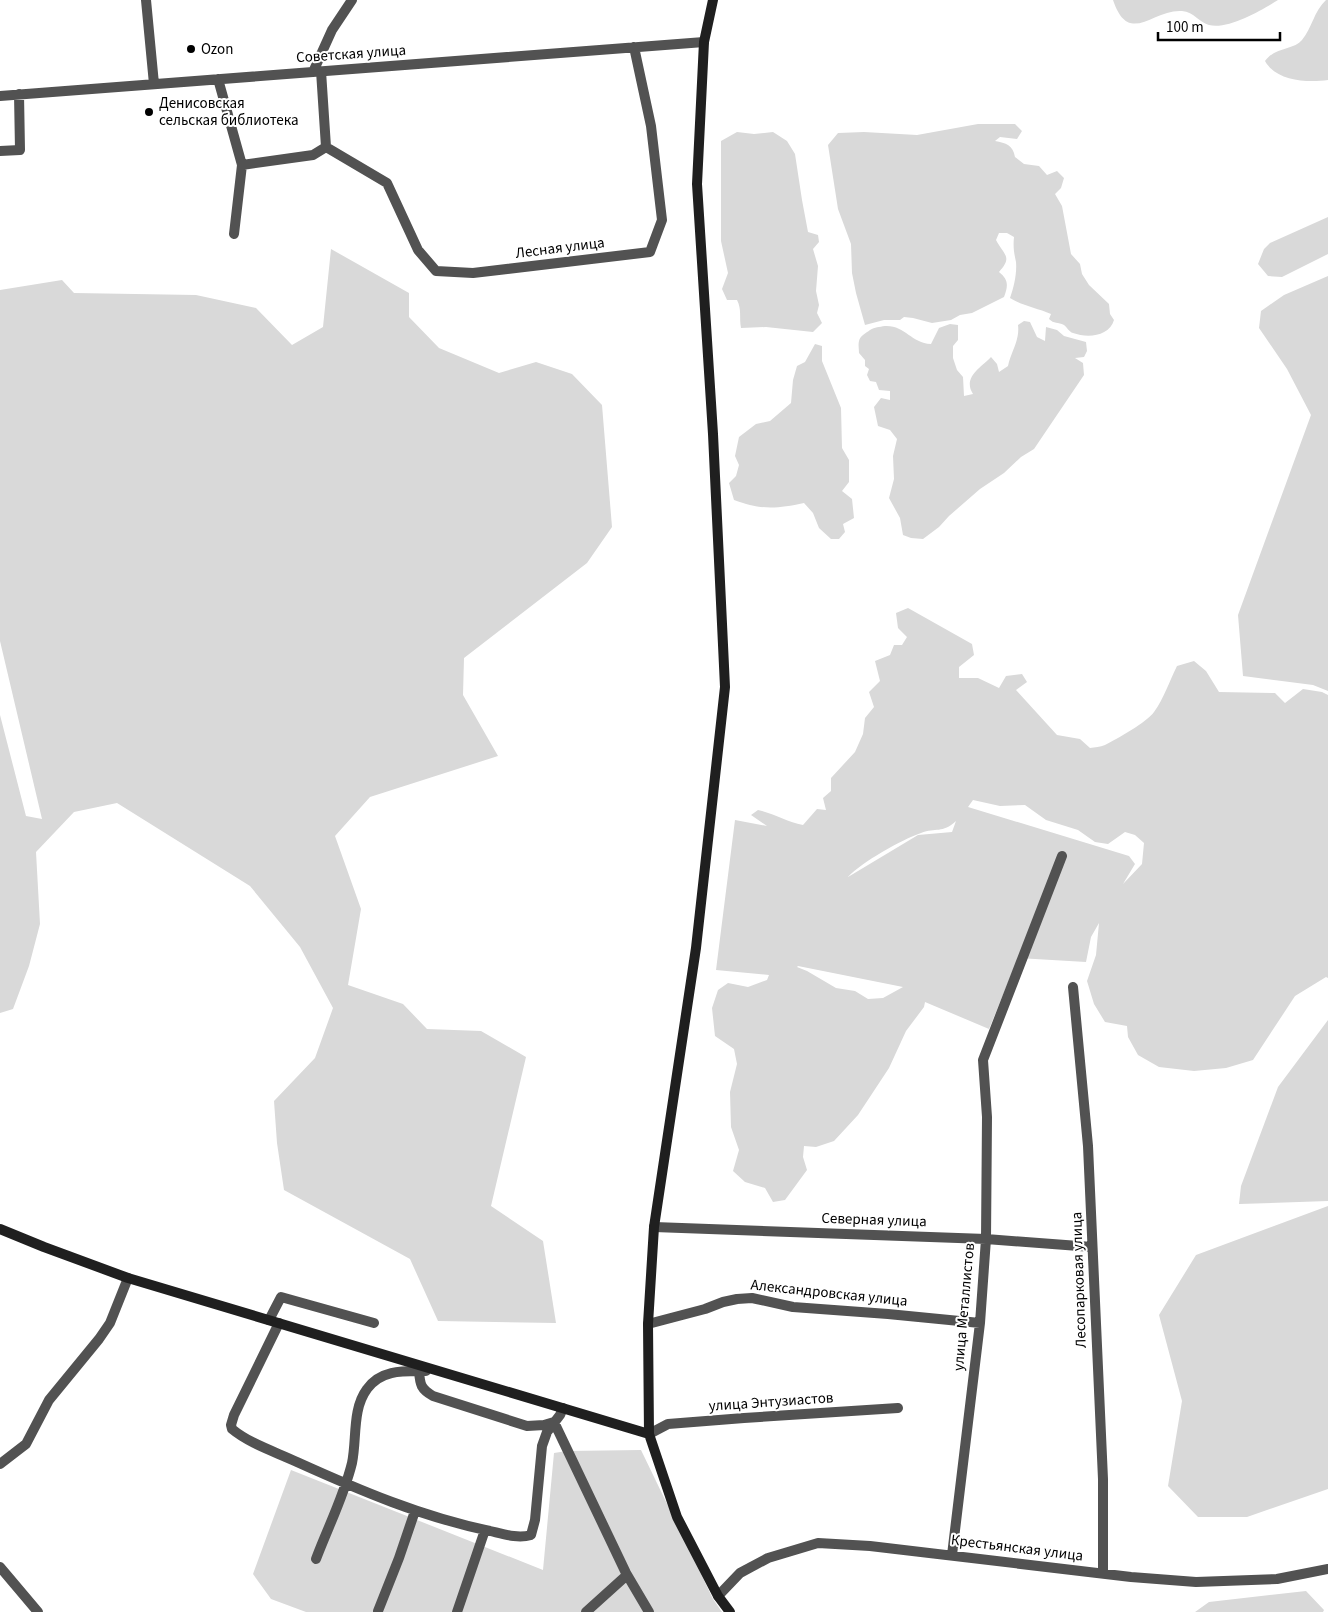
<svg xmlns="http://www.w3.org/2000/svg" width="1328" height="1612" font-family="'Source Sans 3',sans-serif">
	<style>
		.green { fill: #d9d9d9; fill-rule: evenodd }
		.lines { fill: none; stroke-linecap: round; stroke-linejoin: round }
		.street { stroke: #525252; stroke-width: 10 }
		.secondary { stroke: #1f1f1f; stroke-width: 10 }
		.poi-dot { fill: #000; stroke: #fff; stroke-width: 2 }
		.labels { text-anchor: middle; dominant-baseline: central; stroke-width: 4; stroke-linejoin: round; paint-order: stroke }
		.poi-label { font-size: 15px; fill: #000; stroke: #fff; text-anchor: start }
		.street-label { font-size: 15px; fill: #000; stroke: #fff }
	</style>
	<rect width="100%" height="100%" fill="#fff"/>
	<!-- green -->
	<path class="green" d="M1113,0H1278C1262,10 1228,30 1209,25C1200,23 1194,12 1182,11C1152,9 1129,47 1113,0Z
		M1326,0H1328V80C1307,83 1276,81 1265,61C1275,47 1294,50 1302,40C1312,28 1314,11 1326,0Z
		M978,124H1015L1022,131L1017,139L1000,137L995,141C1006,143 1013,145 1015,157L1024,164L1039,166L1047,175L1057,171L1064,178L1061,188L1055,194L1062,206L1071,254L1080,264L1082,274L1089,285L1109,304L1110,314L1114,320C1109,337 1087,338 1073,333C1069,332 1067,327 1064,325C1058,322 1054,324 1049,319L1051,314C1037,308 1023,306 1010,298C1014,287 1017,273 1016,262C1014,253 1013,247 1014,237L1007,233H999L996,240C1004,255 1013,257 999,272C1009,280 1008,286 1004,297L972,313L960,315L951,320L932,323L913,318L904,317L900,320H884L865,325L856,293L852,273L851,244L838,209L828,145L838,133L864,132L917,135Z
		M737,132L754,134L773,132L787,141L795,154L802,200L808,232L818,235L819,242L813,249L818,266L816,291L819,305L817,313L822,323L813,332L766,327L741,328C739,317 742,310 737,300H727L722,289L728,273L721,241V141Z
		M1328,217V254L1282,277L1268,276L1258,264L1264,249L1270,243Z
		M331,249L409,293V317L439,348L499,373L536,362L572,374L602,405L612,527L587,563L464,658L463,695L498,756L370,797L335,836L361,909L348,985L403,1004L427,1029L481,1031L526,1057L491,1206L543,1241L556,1323L438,1321L410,1259L284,1190L277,1143L274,1101L315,1058L333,1008L300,947L250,886L117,803L74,812L36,852L40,924L29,966L13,1009L0,1013V715L26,816L42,819L0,641V290L62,280L74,293L196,295L256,308L292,345L323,327Z
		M1328,276V691L1313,685L1243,676L1238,615L1311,415L1287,369L1259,328L1261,311L1284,295Z
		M1024,321L1030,322L1037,337L1045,341L1046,327L1057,330L1064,336L1086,342L1087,351L1084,357L1075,358L1083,363L1084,375L1034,449L1021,457L1004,473L980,489L949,516L939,527L923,539L911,538L903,535L900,518L889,498L894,479L893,456L897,439L890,430L878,426L874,407L881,398L890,400V391L879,390L876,382L870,381L867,375L869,369L865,366V360L859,353C859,349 858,345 859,341C860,336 866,333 870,330C875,327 879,327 885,326C905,325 911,343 931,344L939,328L950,324L958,325V340L953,346V358L957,370L963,377L964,396L973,394C962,377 982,367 991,357L997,364L999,372L1008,366C1011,352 1020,340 1018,325Z
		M815,344L822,346V361L841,408L842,448L849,460V482L842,491L852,499L854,518L843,524L845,532L839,539H831L819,528L813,513L804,503C776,509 761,510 734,500L729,483L736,476L739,465L735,456L739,437L756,424L770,421L791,403L793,380L797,366L805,362Z
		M908,608L972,644L974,655L959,667V678H978L999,688L1006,676L1022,674L1027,682L1016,690L1057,735L1080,739L1090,748C1095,747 1100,747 1105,745C1117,739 1147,722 1154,712C1164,698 1169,682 1177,666L1194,661L1206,671L1219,692L1275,693L1285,703L1303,689L1322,692L1328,695V978L1326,977L1295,996L1253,1060L1226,1068L1194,1071L1159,1067L1138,1055L1128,1037L1127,1026L1105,1022L1094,1004L1087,981L1096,955L1099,923L1091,937L1086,962L1018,958L989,1029L925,1002L924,1007L906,1031L889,1068L858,1115L834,1141L816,1147L804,1146L803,1157L807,1170L785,1200L773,1202L765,1188L745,1182L733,1171L739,1150L731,1127L730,1092L737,1064L734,1049L715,1036L712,1008L718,990L728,983L748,987L767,980L769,975L716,970L735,820L767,826L751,815L758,810C775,814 787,822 803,825L817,809L826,810L823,798L831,791V778L855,752L863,734L865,718L874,707L869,692L880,681L875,661L890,655L894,645H902L907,637L898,628L896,613ZM973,800L1000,806L1025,805L1046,820L1078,830L1095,842L1108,844L1125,832L1135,835L1144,843L1142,864L1123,884L1135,864L1129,856L968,807ZM956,821L952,832L918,835L848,877C862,862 901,840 921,833C936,827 942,834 956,821ZM797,967L798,966L903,987L883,998L868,999L855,991L836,988L807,971Z
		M1328,1020V1201L1239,1204L1241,1186L1278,1087Z
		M1328,1206V1489L1247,1517H1198L1168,1486L1182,1401L1159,1315L1196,1255Z
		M641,1450L713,1599L722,1612H306L271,1599L253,1574L291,1470L543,1570L554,1453L567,1451Z
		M1306,1591L1324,1610L1323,1612H1195L1209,1602Z"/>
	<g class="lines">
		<!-- street -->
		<path class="street" d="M146,0L154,84
			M313,72L332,30L352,0
			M218,79L242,165L234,234
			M0,96L704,42
			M326,147L387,183L418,250L436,271L473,273L650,252L662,220L651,126L634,47
			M0,151L20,150L19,94
			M242,165L313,155L326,147L321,71
			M1073,987L1088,1146L1103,1479V1573
			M654,1227L986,1239L1092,1247
			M269,1320L281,1297L374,1323
			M279,1323L234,1415L231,1425L232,1429C250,1444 276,1452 297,1462C359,1490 422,1517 490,1531C503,1534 518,1539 531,1535L535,1520L542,1446L547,1432L560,1415L563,1408
			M648,1324L705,1309L723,1302L737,1299L752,1298L793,1307L888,1314L980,1323
			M419,1371C420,1385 421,1389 433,1396L527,1426L544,1425L554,1422L626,1573L649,1612
			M649,1434L668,1424L744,1418L898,1408
			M0,1464L26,1444L49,1400L99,1339L110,1323L128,1278
			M952,1555L980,1323L986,1239L987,1117L983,1060L1062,856
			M316,1559C328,1527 344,1496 352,1463C357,1439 352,1409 367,1389C381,1369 405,1371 426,1371
			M0,1567L38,1612
			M718,1596L740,1573L768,1558L818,1543L870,1546L1131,1577L1196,1582L1277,1579L1328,1569
			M378,1611L399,1558L415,1511
			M457,1612L485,1530
			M586,1612L627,1575"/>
		<!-- secondary -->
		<path class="secondary" d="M713,0L704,42L697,184L713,434L725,687L696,948L654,1227L648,1324L649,1434L677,1517L718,1596L730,1612
			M0,1229L44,1247L128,1278L649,1434"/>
	</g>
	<!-- markers -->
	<g class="poi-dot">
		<circle cx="191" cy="49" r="5"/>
		<circle cx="149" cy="112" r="5"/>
	</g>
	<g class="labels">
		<!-- poi labels -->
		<g class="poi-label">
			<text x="201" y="49">Ozon</text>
			<text x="159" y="103">Денисовская<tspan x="159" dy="17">сельская библиотека</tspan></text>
		</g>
		<!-- street labels -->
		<g class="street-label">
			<text transform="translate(351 54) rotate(-4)">Советская улица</text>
			<text transform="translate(560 248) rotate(-7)">Лесная улица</text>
			<text transform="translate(874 1220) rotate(2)">Северная улица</text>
			<text transform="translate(1079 1280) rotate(-92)">Лесопарковая улица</text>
			<text transform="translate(829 1293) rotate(6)">Александровская улица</text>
			<text transform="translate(964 1307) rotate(-85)">улица Металлистов</text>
			<text transform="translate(771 1402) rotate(-4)">улица Энтузиастов</text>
			<text transform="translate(1017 1548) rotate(7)">Крестьянская улица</text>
		</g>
	</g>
	<!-- scale -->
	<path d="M1158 32v8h122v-8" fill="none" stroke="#000000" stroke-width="2.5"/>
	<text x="1166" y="32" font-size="15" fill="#000000" stroke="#ffffff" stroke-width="4" paint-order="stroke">100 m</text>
</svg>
